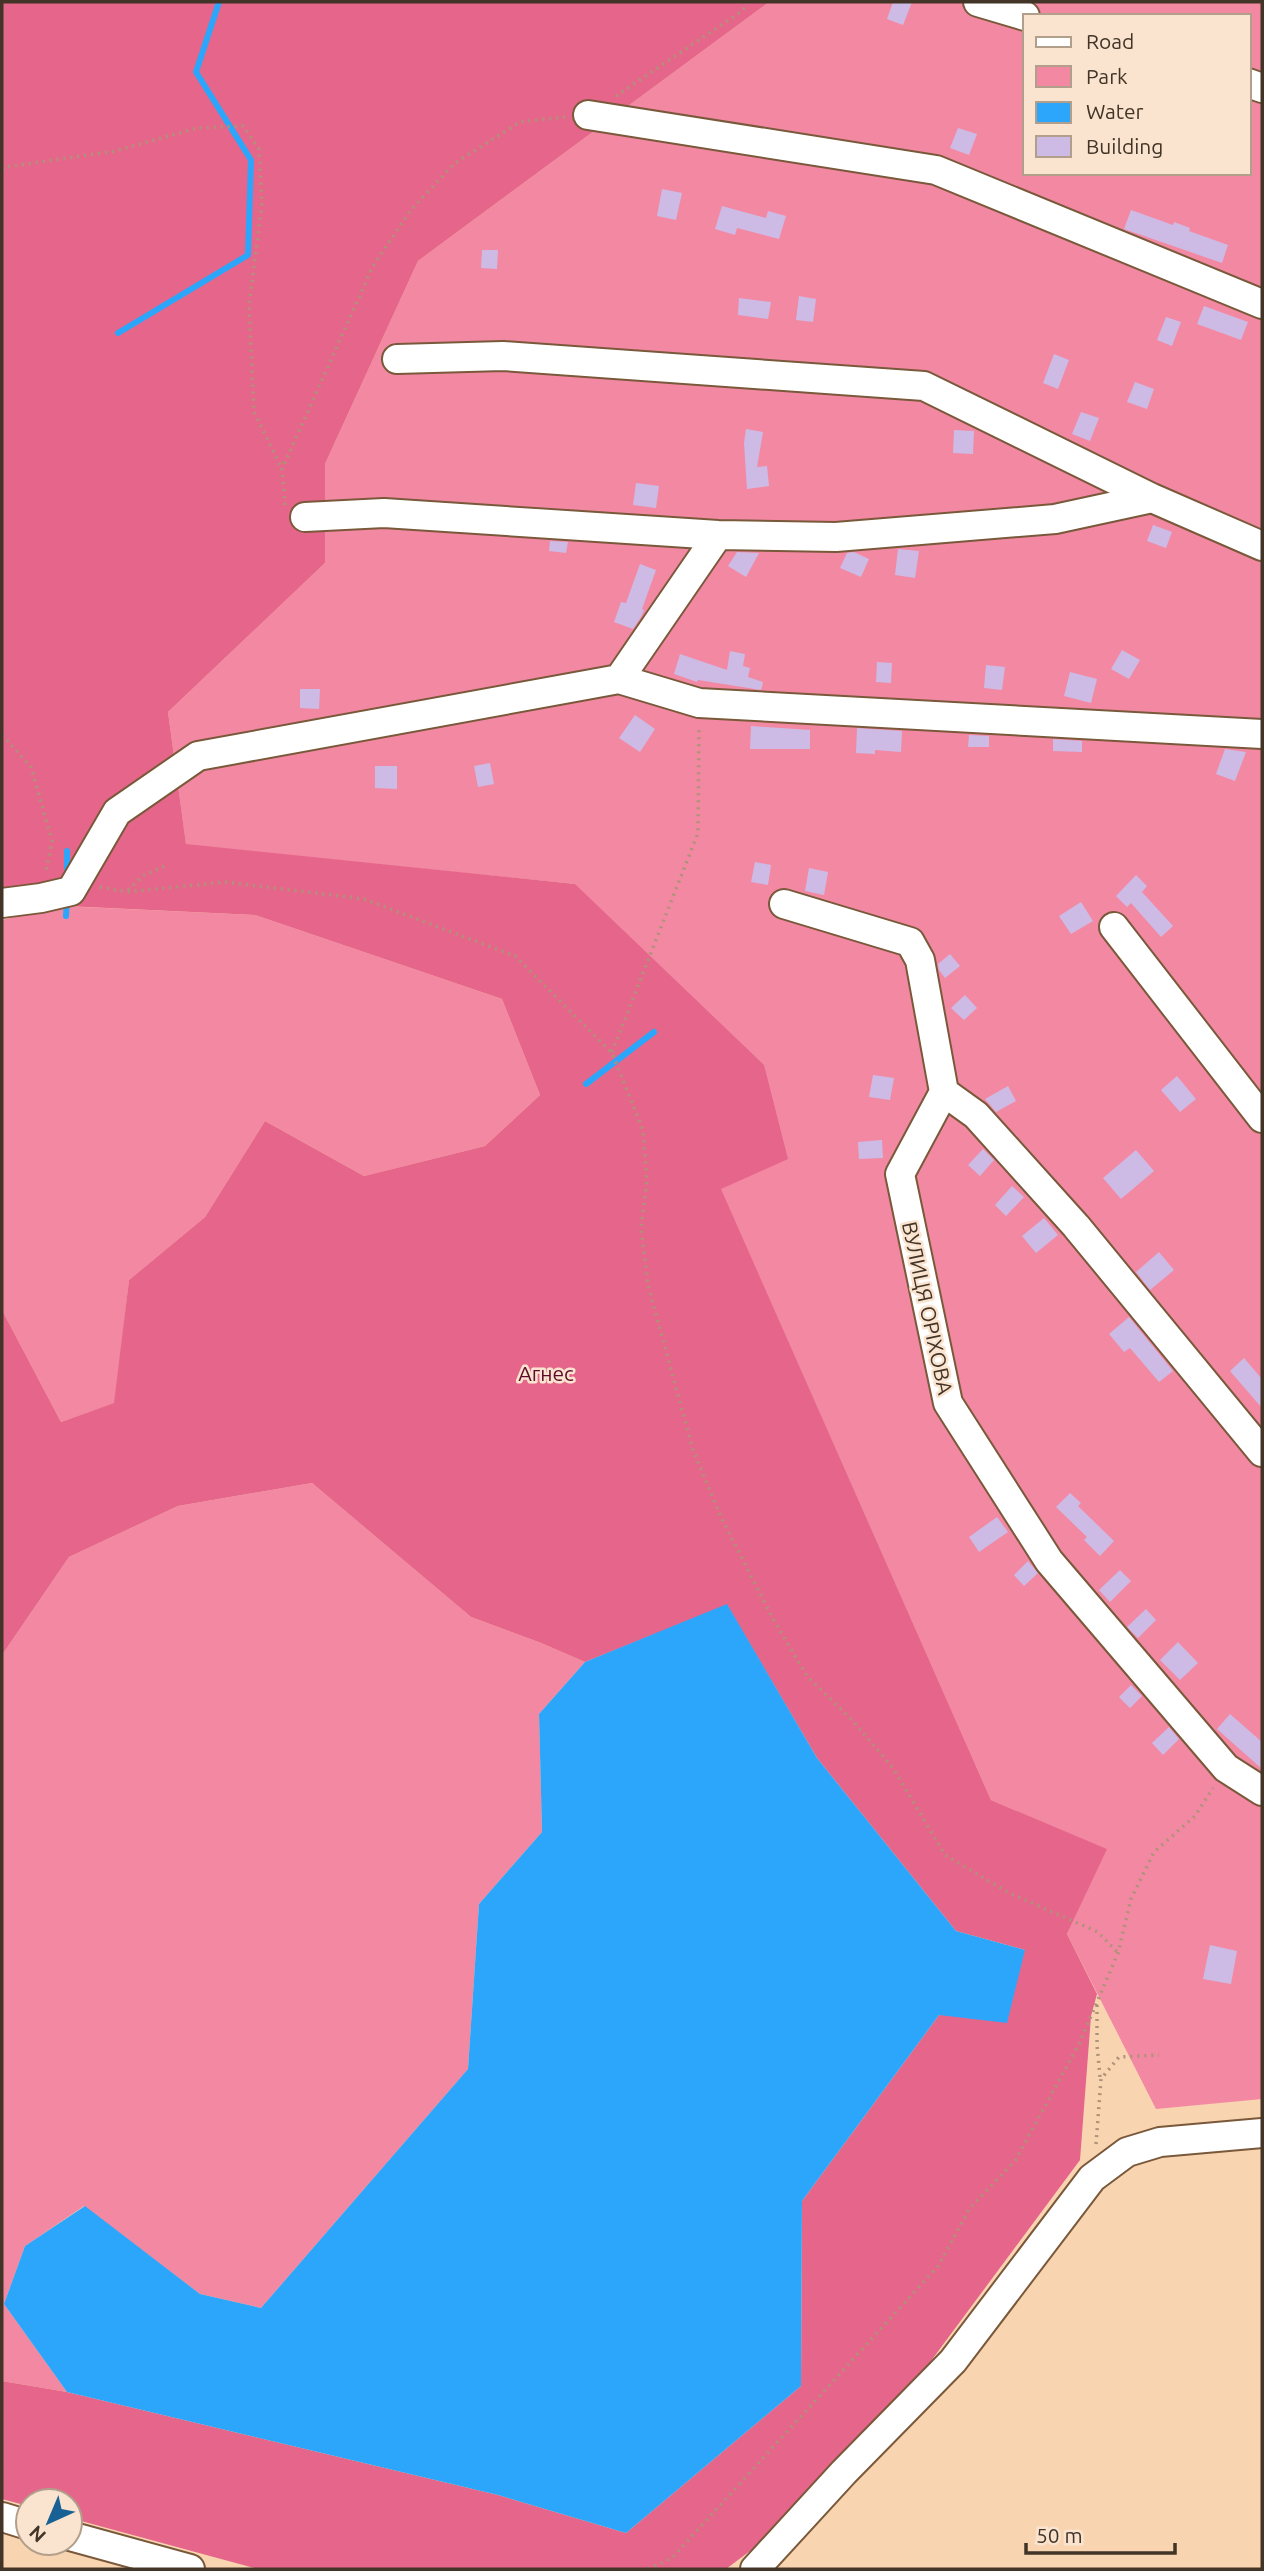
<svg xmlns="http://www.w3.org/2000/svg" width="1264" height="2571" font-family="Ubuntu,sans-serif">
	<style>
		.green { fill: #f388a3; fill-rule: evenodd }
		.forest { fill: #e5668a }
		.water { fill: #2ca6fa }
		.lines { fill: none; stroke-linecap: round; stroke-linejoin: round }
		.stream { stroke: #2ca6fa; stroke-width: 6 }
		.building { fill: #cdbbe5 }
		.minor-casing { stroke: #79593a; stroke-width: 32 }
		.path { stroke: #ae9378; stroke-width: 3.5; stroke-dasharray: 2 5; stroke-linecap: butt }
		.minor { stroke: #fff; stroke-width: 28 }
		.labels { text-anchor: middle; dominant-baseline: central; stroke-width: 5; stroke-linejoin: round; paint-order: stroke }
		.street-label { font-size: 21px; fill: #423426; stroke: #fbe4cf }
		.park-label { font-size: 21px; fill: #5c0b2a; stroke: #fbe4cf }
	</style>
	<rect width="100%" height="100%" fill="#f9d4b1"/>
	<!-- green -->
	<path class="green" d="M769,2H1262V2099L1156,2109L1067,1934L1106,1849L991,1800L720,1188L575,884L186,845L168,712L325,563V464L418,261ZM1024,16H1248V173H1024Z
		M61,906L255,915L502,999L540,1095L485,1146L364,1176L265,1121L205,1217L129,1280L115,1403L61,1422L2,1310V920Z
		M312,1483L471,1617L541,1643L585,1662L539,1714L542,1832L479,1904L468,2069L261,2308L200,2294L84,2206L25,2246L4,2304L67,2392L2,2381V1655L69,1557L178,1506Z"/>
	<!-- forest -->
	<path class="forest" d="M2,2H769L418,261L325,464V563L168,712L186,844L575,884L764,1065L788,1159L721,1189L991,1800L1107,1849L1067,1934L1097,1994L1091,2016L1080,2160L919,2377L758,2545L726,2569H258L70,2518V2501H28V2506L2,2499V2381L67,2392L498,2495L626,2533L801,2386L802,2201L939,2015L1025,1950L956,1931L817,1758L727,1605L585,1662L541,1643L471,1617L312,1483L178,1506L69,1557L2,1655V1310L61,1422L114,1403L129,1280L205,1217L265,1121L364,1176L485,1146L540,1095L502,999L255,915L2,903Z"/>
	<!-- water -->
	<path class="water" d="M727,1604L817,1758L956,1931L1025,1950L1007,2023L939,2015L802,2201L801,2386L626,2533L498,2495L67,2392L4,2304L25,2246L85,2206L200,2294L261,2308L468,2069L479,1904L542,1832L539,1714L585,1662Z"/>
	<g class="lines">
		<!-- stream -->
		<path class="stream" d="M118,333L248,255L251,160L196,72L219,2
			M67,851V877
			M66,916L67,899
			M586,1084L654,1032"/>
	</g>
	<!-- building -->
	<path class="building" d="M893,2H912L903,25L887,19Z
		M958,128L977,134L969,155L950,148Z
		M662,189L682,193L676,220L657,216Z
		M722,206L766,218L768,211L786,216L779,239L737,228L735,235L715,229Z
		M1131,210L1173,225L1174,222L1190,228L1189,231L1228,245L1222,263L1124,229Z
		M482,250H498L497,269L481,268Z
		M799,296L816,299L813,322L796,320Z
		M739,298L771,302L768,319L738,315Z
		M1204,306L1248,322L1241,340L1197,324Z
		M1166,317L1181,322L1172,346L1157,340Z
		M1054,354L1069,360L1058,389L1043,383Z
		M1135,382L1154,389L1147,409L1127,402Z
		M1081,412L1099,418L1090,441L1072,434Z
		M746,429L763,432L757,467L767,466L769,486L747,489L744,443Z
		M954,430L974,431L973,454L953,453Z
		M636,483L659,486L656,508L633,505Z
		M1153,525L1172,532L1166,548L1147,541Z
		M550,541L568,542L566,553L549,551Z
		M898,549L919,551L915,578L895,575Z
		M737,552L759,553L746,577L728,566Z
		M854,552L869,559L861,577L840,568L847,553Z
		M640,564L656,570L642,609L644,610L641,617L633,629L614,622L621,602L626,603Z
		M1122,650L1140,660L1129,679L1111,669Z
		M730,651L745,654L743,666L750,668L748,677L763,682L761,690L698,680L697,682L674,674L680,654L727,670Z
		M877,662L892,663L891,683L876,682Z
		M986,665L1005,667L1002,690L984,688Z
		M1070,672L1097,679L1091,703L1064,696Z
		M300,689H320L319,709L300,708Z
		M635,715L655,729L640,752L619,738Z
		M751,726L810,730V749H750Z
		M857,728L902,731L901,752L875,750V754L856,753Z
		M969,735L989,736V747H968Z
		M1053,739L1082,741V752L1053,751Z
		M1225,749L1246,752L1235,781L1216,774Z
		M490,763L494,784L478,787L474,766Z
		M375,766H397V789L375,788Z
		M755,862L771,865L768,885L751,882Z
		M809,868L828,872L824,895L805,891Z
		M1136,875L1147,886L1142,892L1173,926L1161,937L1131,903L1127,907L1116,896Z
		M1081,902L1093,921L1071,934L1059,916Z
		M950,954L960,966L945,978L939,970L938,964Z
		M965,995L977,1008L964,1020L951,1008Z
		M873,1075L894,1078L890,1100L869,1097Z
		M1177,1076L1196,1099L1180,1112L1161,1090Z
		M1008,1086L1016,1101L996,1112L985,1099Z
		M882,1140L883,1158L859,1159L858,1142Z
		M983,1149L994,1160L980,1176L968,1165Z
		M1136,1150L1154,1171L1121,1199L1103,1178Z
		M1012,1186L1024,1197L1006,1216L995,1205Z
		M1044,1218L1058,1235L1036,1253L1022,1236Z
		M1159,1252L1174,1270L1150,1290L1136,1272Z
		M1129,1317L1173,1371L1159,1382L1130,1348L1124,1352L1109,1334Z
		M1244,1358L1262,1379V1408L1230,1371Z
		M1070,1493L1081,1503L1078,1506L1114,1541L1100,1556L1084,1540L1087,1537L1056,1507Z
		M997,1517L1008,1532L979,1552L969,1537Z
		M1028,1561L1038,1573L1024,1586L1014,1575Z
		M1120,1570L1131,1581L1110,1602L1099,1590Z
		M1146,1609L1156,1620L1138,1638L1127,1627Z
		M1178,1642L1198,1663L1180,1680L1160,1660Z
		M1131,1685L1142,1696L1130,1708L1119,1697Z
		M1230,1714L1262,1742V1769L1217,1729Z
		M1169,1727L1179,1739L1163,1755L1152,1743Z
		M1210,1945L1237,1951L1231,1984L1203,1979Z"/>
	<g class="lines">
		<!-- minor casing -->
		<g class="minor-casing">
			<path id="minor" d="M978,2L1025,16
				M1248,83L1262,88
				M588,115L936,170L1262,304
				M397,359L503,356L924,386L1152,498L1262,546
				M305,517L384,513L718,535L836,537L1055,519L1152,498
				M619,679L718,535
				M2,903L41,898L71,891L117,812L198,756L619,679L699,703L1262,734
				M784,904L910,942L920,960L944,1092L900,1174L948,1403L1049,1561L1226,1768L1262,1791
				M1114,927L1262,1118
				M944,1092L976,1115L1076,1226L1262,1452
				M2,2517L28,2525
				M70,2536L190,2569
				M755,2569L844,2472L953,2361L1092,2178L1127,2152L1160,2142L1262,2133"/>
		</g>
		<!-- path -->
		<path class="path" d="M616,96L742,11L748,2
			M2,170L6,167L115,151L197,128L243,126L259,149L262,203L249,305L254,412L282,469
			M285,505L282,469L373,266L410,211L455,163L520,122L566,117
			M2,735L31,767L52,841L46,872
			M100,887L127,892L225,882L364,899L515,956L612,1053L643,1130L647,1181L641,1227L648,1285L693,1450L720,1515L773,1619L807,1676L853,1721L893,1768L945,1855L1009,1893L1098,1932L1118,1953
			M128,890L144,875L167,865
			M612,1052L698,833L699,726
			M1097,2005V2045L1100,2077
			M1096,2144L1101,2079L1119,2057L1159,2055
			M648,2569L672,2558L938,2266L970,2208L1015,2161L1079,2044L1118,1953L1131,1899L1154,1852L1195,1816L1213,1788"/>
		<!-- minor -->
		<use href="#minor" class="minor"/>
	</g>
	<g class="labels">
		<!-- street labels -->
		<g class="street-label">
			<text transform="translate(928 1308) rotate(78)">ВУЛИЦЯ ОРІХОВА</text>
		</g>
		<!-- park labels -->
		<g class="park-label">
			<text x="546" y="1373">Агнес</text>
		</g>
	</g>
	<!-- border -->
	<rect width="1264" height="2571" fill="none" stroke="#423426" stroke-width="7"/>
	<!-- legend -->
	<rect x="1023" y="14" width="228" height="161" fill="#fbe4cf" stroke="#b19e8b" stroke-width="2"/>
	<rect x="1036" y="37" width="35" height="10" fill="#ffffff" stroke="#b19e8b" stroke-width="2"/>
	<text x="1086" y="49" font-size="21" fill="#423426">Road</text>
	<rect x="1036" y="66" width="35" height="21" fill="#f388a3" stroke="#b19e8b" stroke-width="2"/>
	<text x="1086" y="84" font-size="21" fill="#423426">Park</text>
	<rect x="1036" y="102" width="35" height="21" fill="#2ca6fa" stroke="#b19e8b" stroke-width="2"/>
	<text x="1086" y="119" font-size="21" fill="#423426">Water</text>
	<rect x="1036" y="136" width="35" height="21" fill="#cdbbe5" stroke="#b19e8b" stroke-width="2"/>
	<text x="1086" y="154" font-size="21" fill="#423426">Building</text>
	<!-- north arrow -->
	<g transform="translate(49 2522) rotate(224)"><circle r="33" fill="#fbe4cf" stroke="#b19e8b" stroke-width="2"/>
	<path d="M0-5L12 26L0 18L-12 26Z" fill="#176195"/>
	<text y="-10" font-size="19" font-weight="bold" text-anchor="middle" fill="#423426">N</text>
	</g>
	<!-- scale -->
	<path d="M1026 2543v10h149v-10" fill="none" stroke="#423426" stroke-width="3.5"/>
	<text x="1036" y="2543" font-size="21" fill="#423426" stroke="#fbe4cf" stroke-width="5" paint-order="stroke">50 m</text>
</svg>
